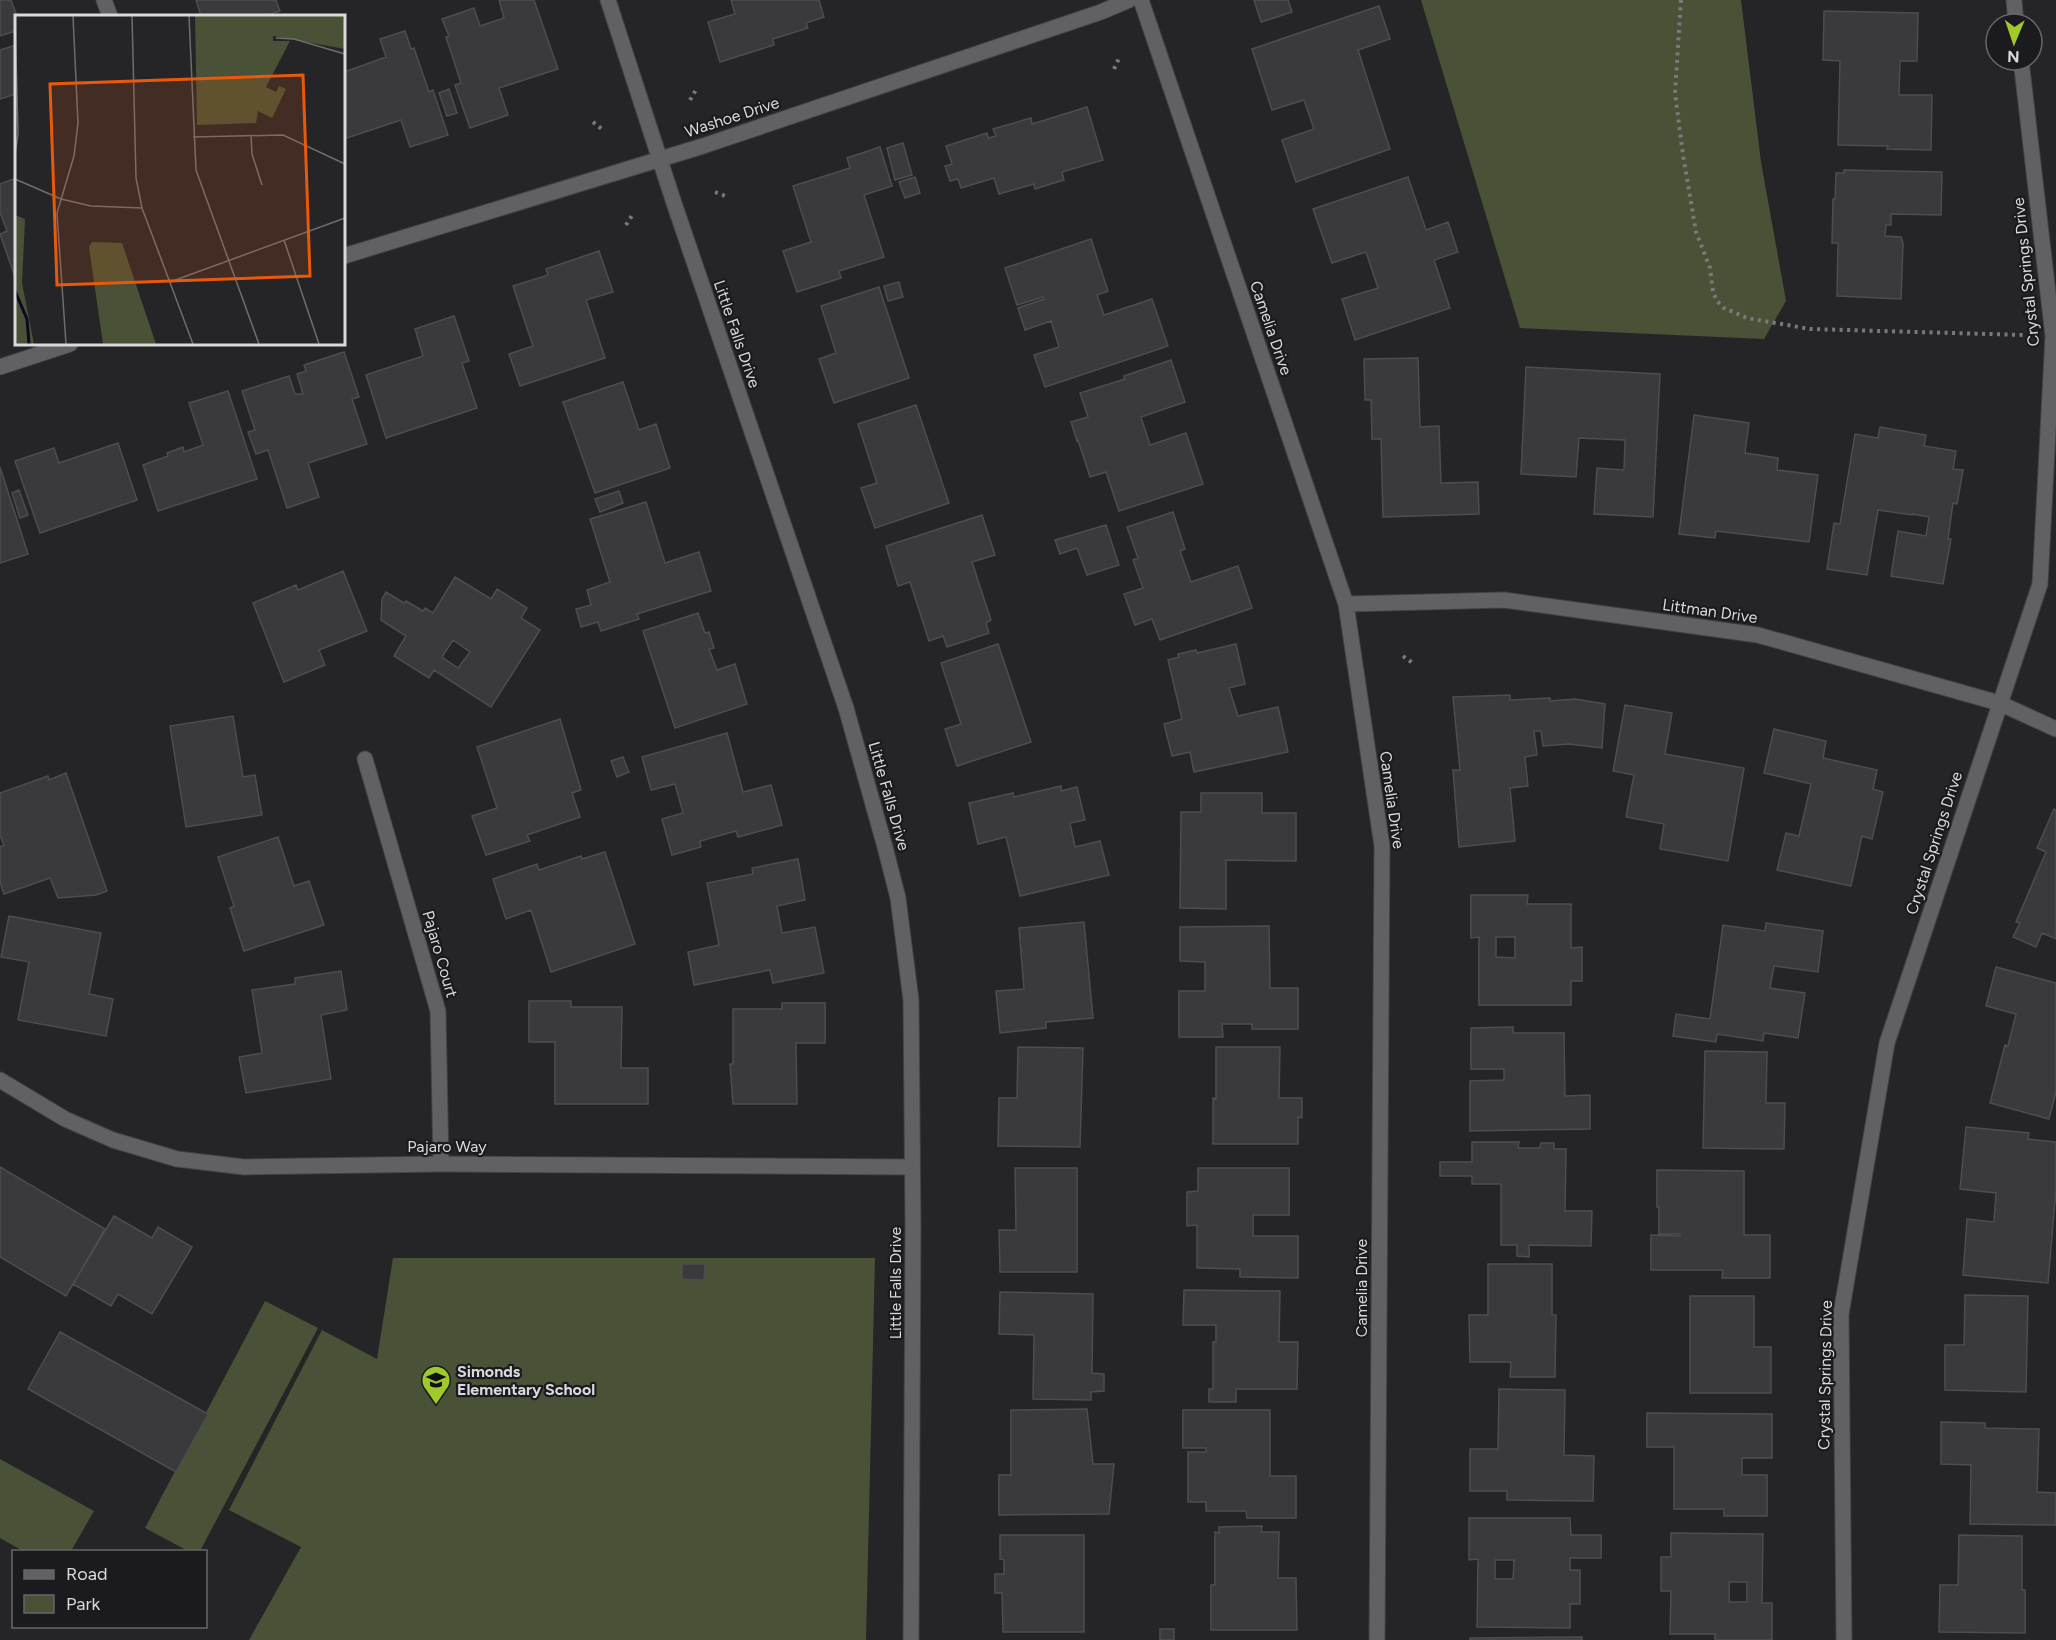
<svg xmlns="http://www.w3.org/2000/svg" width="2056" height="1640" font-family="Figtree,sans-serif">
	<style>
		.green { fill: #495236 }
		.building { fill: #3a3a3d; stroke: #4d4d51; stroke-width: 1.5; fill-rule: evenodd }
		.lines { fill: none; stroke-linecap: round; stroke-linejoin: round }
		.street-casing { stroke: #434346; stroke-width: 17 }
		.path { stroke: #7a7a7d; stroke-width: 4; stroke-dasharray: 3 4.5; stroke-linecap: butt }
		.street { stroke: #616165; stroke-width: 15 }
		.labels { text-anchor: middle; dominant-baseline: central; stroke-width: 4.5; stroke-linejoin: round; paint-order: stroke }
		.street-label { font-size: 16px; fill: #dadadc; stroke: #1b1b1f }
		.poi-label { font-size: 16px; font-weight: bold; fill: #dadadc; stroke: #1b1b1f; text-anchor: start }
		.inset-river { fill: none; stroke: #0c0724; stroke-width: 3 }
		.inset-road { fill: none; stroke: #6d6d70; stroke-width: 1.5 }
		.view { fill: #e8590c; fill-opacity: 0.15; stroke: #e8590c; stroke-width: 3 }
		.inset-edge { fill: none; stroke: #dadadc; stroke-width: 3 }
	</style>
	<rect width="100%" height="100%" fill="#252528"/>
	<!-- green -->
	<path class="green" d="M1421,0H1741L1761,162L1786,301L1764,339L1520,328Z
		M393,1258H875L866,1640H249L301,1547L229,1510L322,1330L377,1359Z
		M265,1301L318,1328L200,1551H188L145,1528Z
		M0,1459L94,1511L71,1551H23L0,1538Z"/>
	<!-- building -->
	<path class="building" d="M0,0H11L17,16L16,31L0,36Z
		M196,0H276L280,11L265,16H201Z
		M499,0H534L558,69L499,88L508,115L470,128L455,85L461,83L446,37L449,36L442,19L474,8L480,26L504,18Z
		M731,0H819L824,17L806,23L808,28L773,39L774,45L720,62L708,22L735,14Z
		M1254,0H1288L1292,12L1261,22Z
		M1379,6L1390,39L1358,50L1390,149L1296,182L1282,140L1314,129L1304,100L1272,110L1252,49Z
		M1824,11L1918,13L1917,61H1900L1899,95H1932L1931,150L1887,149L1888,146L1838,145L1840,61L1823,60Z
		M405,31L411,49L414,48L429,92L433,90L448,135L410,147L401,120L344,139V72L386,57L380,39Z
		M16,45V94L0,99V50Z
		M449,89L457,113L447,116L439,93Z
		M1087,107L1103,160L1062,172L1064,180L1035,189L1034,184L999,194L994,178L961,188L958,179L950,181L945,166L952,164L946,146L987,133L988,138L996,136L993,129L1031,118L1032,124Z
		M903,143L912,175L895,180L887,148Z
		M880,147L892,186L864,195L884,257L839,271L841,278L797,292L783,251L811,242L793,186L850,168L847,158Z
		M1844,170L1942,172L1941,215L1891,214V225H1886L1885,236L1901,237L1903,243L1901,299L1837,296L1838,243H1832L1833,199H1835L1836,173H1844Z
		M915,177L920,193L905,198L899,182Z
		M1408,177L1426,230L1448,222L1458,252L1434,260L1450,308L1355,340L1342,299L1378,288L1366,252L1332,263L1313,209Z
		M16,178V276L15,277L0,234L7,231L0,212V184Z
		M1091,239L1108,291L1097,295L1104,315L1152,299L1168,346L1045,387L1034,355L1059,347L1051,321L1025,330L1018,308L1044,299L1043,297L1017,305L1005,268Z
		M599,251L613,292L586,300L605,358L520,386L509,354L533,346L513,286L548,275L546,269Z
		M899,282L903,297L888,301L884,286Z
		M879,287L909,378L834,403L819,359L836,353L821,306Z
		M454,316L469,361L462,363L477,408L386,438L366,375L423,356L415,329Z
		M344,352L359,397L352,399L367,444L308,463L319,497L287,508L268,450L256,454L248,432L255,430L242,391L289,376L295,394H303L297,374L306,371L304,365Z
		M1418,358L1420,427L1439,426L1441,483L1478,482L1479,514L1383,517L1381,439H1372L1371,400H1365L1364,359Z
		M1171,360L1185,402L1141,417L1150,445L1186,433L1203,484L1119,511L1106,472L1090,477L1078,440L1077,441L1071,422L1088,417L1080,393L1125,379L1124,376Z
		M1526,367L1660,374L1653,517L1594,514L1597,468L1624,470L1625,440L1579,438L1576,477L1521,474Z
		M623,382L639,430L656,424L670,468L595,493L563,402Z
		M228,391L257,479L158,511L143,465L168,456L167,453L183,447L184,452L203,445L189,403Z
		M916,405L949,503L875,528L861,488L877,483L858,424Z
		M1694,415L1749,423L1745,453L1778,458L1777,470L1818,475L1809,542L1716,531L1715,538L1679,534Z
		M1880,427L1926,435L1924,446L1956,451L1953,469L1963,470L1957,504L1953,503L1948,539H1951L1943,584L1891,576L1898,531L1926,536L1929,517L1912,514V515L1878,510L1867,575L1827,569L1834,523L1840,524L1855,434L1878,438Z
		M118,443L137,500L40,533L15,461L54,448L59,463Z
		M0,467L28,554L0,563Z
		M19,490L28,515L20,518L12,493Z
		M619,491L623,503L600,512L595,499Z
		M646,502L665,563L699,552L711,591L637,614L639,619L601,631L598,622L581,627L576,609L591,605L587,590L610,582L590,519Z
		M1173,512L1185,549L1180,551L1191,582L1238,566L1252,608L1160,640L1152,619L1135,625L1124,594L1143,588L1133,560L1138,558L1127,527Z
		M982,515L995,555L972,562L991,620L986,623L989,633L947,647L943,636L929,641L910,582L898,586L886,546Z
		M1106,525L1119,565L1087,575L1077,548L1060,554L1055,540Z
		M343,571L367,631L319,650L325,665L284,682L253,603L296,585L298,590Z
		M455,577L491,599L497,589L527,608L521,618L540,630L491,707L434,670L429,678L394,656L406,636L381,620L382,599L386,592L404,603L406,601L423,611L425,608L433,613ZM453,640L470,652L458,668L442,657Z
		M698,613L705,633L709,632L714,648L709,649L717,670L735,664L747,704L675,728L643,631Z
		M998,644L1031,742L957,766L945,729L961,724L941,663Z
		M1236,644L1245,684L1229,688L1238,716L1278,707L1288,752L1194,772L1190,752L1172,756L1164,724L1182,719L1168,660L1179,657L1178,654L1196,650L1197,653Z
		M1510,695V700L1550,698V701L1575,699L1605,704L1602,748L1569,744L1543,746L1541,731H1534L1537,755L1525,757L1528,786L1510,788L1515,841L1459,847L1453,770H1460L1453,697Z
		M1625,705L1672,713L1665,754L1744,768L1728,861L1660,849L1664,824L1626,817L1634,775L1613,771Z
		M233,716L243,777L255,775L262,815L186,827L170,726Z
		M560,719L581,790L572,793L580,817L527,835L530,841L486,855L472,816L497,808L477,747Z
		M1774,729L1826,741L1823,758L1877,770L1873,789L1883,792L1872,839L1862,836L1851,886L1777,870L1786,833L1799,836L1811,784L1764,773Z
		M727,733L743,792L771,785L782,825L738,837L736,831L700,841L701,847L672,855L662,819L683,813L675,784L651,790L642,757Z
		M623,757L629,772L617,777L611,761Z
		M66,773L107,891L96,895L58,898L50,878L4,894L0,882V847L4,845L0,835V793L48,776L49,780Z
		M1061,786V791L1077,787L1085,820L1070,823L1075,847L1100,841L1109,875L1020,896L1006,837L978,844L969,803L1013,793L1014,797Z
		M1201,793H1262V813H1296V861L1226,860V909L1180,908L1181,812H1201Z
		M2054,809L2056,810V939L2042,933L2036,947L2013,937L2020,923L2016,922L2046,852L2037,848Z
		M278,837L294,886L309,881L324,925L244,951L230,908L234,906L218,857Z
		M605,852L635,944L551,972L531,910L506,919L493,879L537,864L539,870L581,856L582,859Z
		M798,859L805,900L777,906L782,933L815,927L824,973L773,983L770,970L694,985L688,952L719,945L707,883L753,874L752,868Z
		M1471,895H1528L1527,904H1571V948L1582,947V981H1571V1005H1479V937L1471,938ZM1496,937H1515V958L1496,957Z
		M9,916L101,933L89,994L113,999L106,1036L18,1020L29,962L1,957Z
		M1084,922L1093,1018L1046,1022V1028L1000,1033L996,991L1024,989L1019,928Z
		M1766,923L1823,931L1818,972L1774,966L1770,988L1805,993L1798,1038L1764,1033L1763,1041L1717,1034L1716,1042L1673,1036L1676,1014L1710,1019L1723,925L1765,931Z
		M1269,926L1270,988H1298V1029H1252V1024H1222L1223,1037H1179V991H1205V962L1180,961V927Z
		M1996,967L2056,983V1092L2049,1119L1990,1103L2005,1045L2008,1046L2016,1014L1986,1006Z
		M341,971L347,1010L321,1015L331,1079L246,1093L239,1057L262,1053L252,990L295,984V978Z
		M529,1001H571V1007H622L621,1068H648V1104H555V1042H529Z
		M782,1003H825V1043H796L797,1104H733L730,1064H733V1009H782Z
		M1513,1027V1033H1564L1565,1096L1590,1095V1129L1470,1131V1081L1504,1080V1069H1471V1028Z
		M1018,1047L1083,1048L1080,1147L998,1146L999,1098H1017Z
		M1216,1047H1280L1279,1098H1302V1118L1298,1117V1144H1213V1098L1216,1099Z
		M1705,1051L1767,1052L1766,1103H1785L1784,1149L1703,1148Z
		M1966,1127L2029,1133L2028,1139L2056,1142V1189L2048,1283L1963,1275L1967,1219L1994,1222L1996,1193L1960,1189Z
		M1472,1142H1519L1518,1148H1540L1541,1143H1554V1149H1566L1565,1211H1592L1591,1246L1529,1245V1257L1517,1256V1245H1501V1184H1472V1176H1440V1162H1472Z
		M0,1167L105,1229L66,1296L0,1257Z
		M1015,1168H1077V1272H1000L999,1230H1016Z
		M1198,1168H1289V1215H1253V1236H1298V1278L1240,1277V1269L1197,1268V1225L1187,1226V1192L1198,1191Z
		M1657,1170L1744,1171V1235H1770V1278H1722L1723,1270H1651V1235L1680,1236V1234H1659V1207H1657Z
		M114,1216L152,1238L158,1227L192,1247L152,1314L118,1294L111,1306L73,1284Z
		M682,1264H705L704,1280L682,1279Z
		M1488,1264H1552V1315H1556L1555,1377H1510L1511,1362H1470L1469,1315H1488Z
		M1184,1290L1280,1291L1279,1342H1298L1297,1389H1236V1402H1209V1389H1213V1342H1216V1325H1183Z
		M1000,1292L1093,1294L1092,1373L1104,1374V1391L1091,1392V1400L1033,1399L1034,1335L999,1334Z
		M1965,1295L2028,1296L2026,1392L1945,1390V1345H1964Z
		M1690,1296H1754V1347H1771V1393H1690Z
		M60,1332L208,1414L176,1472L28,1389Z
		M1499,1389L1565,1390L1564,1455L1594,1456L1593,1501L1507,1500V1491H1470V1449H1498Z
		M1087,1409L1093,1464H1114L1109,1514L999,1515V1475H1011V1410Z
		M1183,1410H1270V1476H1296V1518H1247L1246,1511H1206V1502H1188V1452H1206V1448H1183Z
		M1647,1413L1772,1414V1458H1742V1475H1767V1516H1724V1509H1674V1447H1647Z
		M1941,1422L1985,1423V1428L2039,1429L2037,1492L2056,1493V1525L1970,1524L1971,1465L1941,1464Z
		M1469,1518H1570L1571,1535H1601V1558H1570V1570H1580V1604H1570V1628L1477,1627L1478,1559L1469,1560ZM1495,1560H1514L1513,1579H1495Z
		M1262,1526L1261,1532H1279L1278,1578H1296L1297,1630H1211V1585H1215V1532L1219,1533V1527Z
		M1671,1533L1763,1534L1762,1603H1772V1640H1715V1634H1670L1671,1591H1661V1557H1671ZM1729,1582H1747V1602H1729Z
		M1000,1535H1084V1632H1003L1002,1593H995V1574H1004V1560L1000,1559Z
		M1959,1535L2022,1536V1590H2025V1633L1939,1632L1940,1585H1958Z
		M1160,1629H1174V1640H1160Z
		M1582,1637V1640H1470V1638Z"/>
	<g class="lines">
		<!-- street casing -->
		<g class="street-casing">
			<path id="street" d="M104,0L110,16
				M608,0L674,203L846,708L885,847L898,898L911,1000L913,1226L911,1640
				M1141,0L1346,604L1382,846L1377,1640
				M2014,0L2016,24
				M344,256L703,146L1101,12L1129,0
				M0,367L70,344
				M1346,604L1504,600L1758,635L1999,703L2056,729
				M365,759L438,1011L441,1164
				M0,1080L65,1119L113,1140L177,1159L244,1167L441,1164L911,1167
				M1844,1640L1841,1314L1887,1043L2040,584L2053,336L2021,60"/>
		</g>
		<!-- path -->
		<path class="path" d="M1681,0L1675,93L1683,155L1696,232L1710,268L1713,292L1717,301L1724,308L1747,318L1810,329L2024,335
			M1114,69L1120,56
			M690,100L697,88
			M593,122L603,130
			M715,192L728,197
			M626,225L633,214
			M1403,656L1414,664"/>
		<!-- street -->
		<use href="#street" class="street"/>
	</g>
	<!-- icons -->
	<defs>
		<g id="school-pin" transform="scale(1.5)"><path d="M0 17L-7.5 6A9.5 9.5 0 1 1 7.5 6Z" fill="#a1c92a" stroke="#1b1b1f"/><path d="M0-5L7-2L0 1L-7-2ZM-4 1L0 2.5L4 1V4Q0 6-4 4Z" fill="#111"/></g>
	</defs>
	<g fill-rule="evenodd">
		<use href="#school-pin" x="436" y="1380"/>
	</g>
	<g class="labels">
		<!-- street labels -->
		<g class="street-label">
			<text transform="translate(732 117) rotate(-18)">Washoe Drive</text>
			<text transform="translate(2026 272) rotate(-96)">Crystal Springs Drive</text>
			<text transform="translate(1271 328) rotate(71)">Camelia Drive</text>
			<text transform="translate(737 334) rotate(71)">Little Falls Drive</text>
			<text transform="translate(1710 611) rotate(8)">Littman Drive</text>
			<text transform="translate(889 796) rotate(74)">Little Falls Drive</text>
			<text transform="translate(1392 800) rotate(82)">Camelia Drive</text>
			<text transform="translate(1934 843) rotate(-72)">Crystal Springs Drive</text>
			<text transform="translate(440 954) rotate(74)">Pajaro Court</text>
			<text x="447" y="1146">Pajaro Way</text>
			<text transform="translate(895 1283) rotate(-90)">Little Falls Drive</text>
			<text transform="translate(1361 1288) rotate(-90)">Camelia Drive</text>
			<text transform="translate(1825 1375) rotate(-89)">Crystal Springs Drive</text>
		</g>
		<!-- poi labels -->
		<g class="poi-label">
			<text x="457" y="1371">Simonds<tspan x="457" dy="18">Elementary School</tspan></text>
		</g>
	</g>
	<!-- overview -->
	<g transform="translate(15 15)">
		<rect width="330" height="330" fill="#252528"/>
		<path d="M180,1H330V34L258,21V26H275L251,72L261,77L264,71L271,74L257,103L243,96L241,108L182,110ZM0,200L10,204L7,268L19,329H0ZM77,227L107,228L141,329H88L74,232Z" fill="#495236"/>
		<path class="inset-river" d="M0,276L12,304L14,329"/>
		<path class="inset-road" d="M117,1L121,163L127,193L178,329M174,1L181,155L244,329M0,3L3,119L0,140M261,23L279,24L330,39M236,120L237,139L247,170M178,122L268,120L330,149M0,164L46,184L76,191L127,193M269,225L304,329M155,267L330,203M51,329L42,198L59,141L63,108L58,1"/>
		<path class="view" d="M288,60L295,261L42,270L35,69Z"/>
		<rect width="330" height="330" class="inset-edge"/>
	</g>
	<!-- legend -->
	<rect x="12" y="1550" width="195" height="78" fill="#1b1b1f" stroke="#67676b" stroke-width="1.5"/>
	<rect x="24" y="1570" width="30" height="9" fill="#616165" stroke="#67676b" stroke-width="1.5"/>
	<text x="66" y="1580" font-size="18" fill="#dadadc">Road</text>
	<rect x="24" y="1595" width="30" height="18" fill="#495236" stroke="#67676b" stroke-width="1.5"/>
	<text x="66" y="1610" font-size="18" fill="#dadadc">Park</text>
	<!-- north arrow -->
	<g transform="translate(2014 42) rotate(182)"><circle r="28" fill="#1b1b1f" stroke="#67676b" stroke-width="1.5"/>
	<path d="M0-4.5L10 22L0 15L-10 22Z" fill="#a1c92a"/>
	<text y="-9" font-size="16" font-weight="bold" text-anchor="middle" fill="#dadadc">N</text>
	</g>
</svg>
